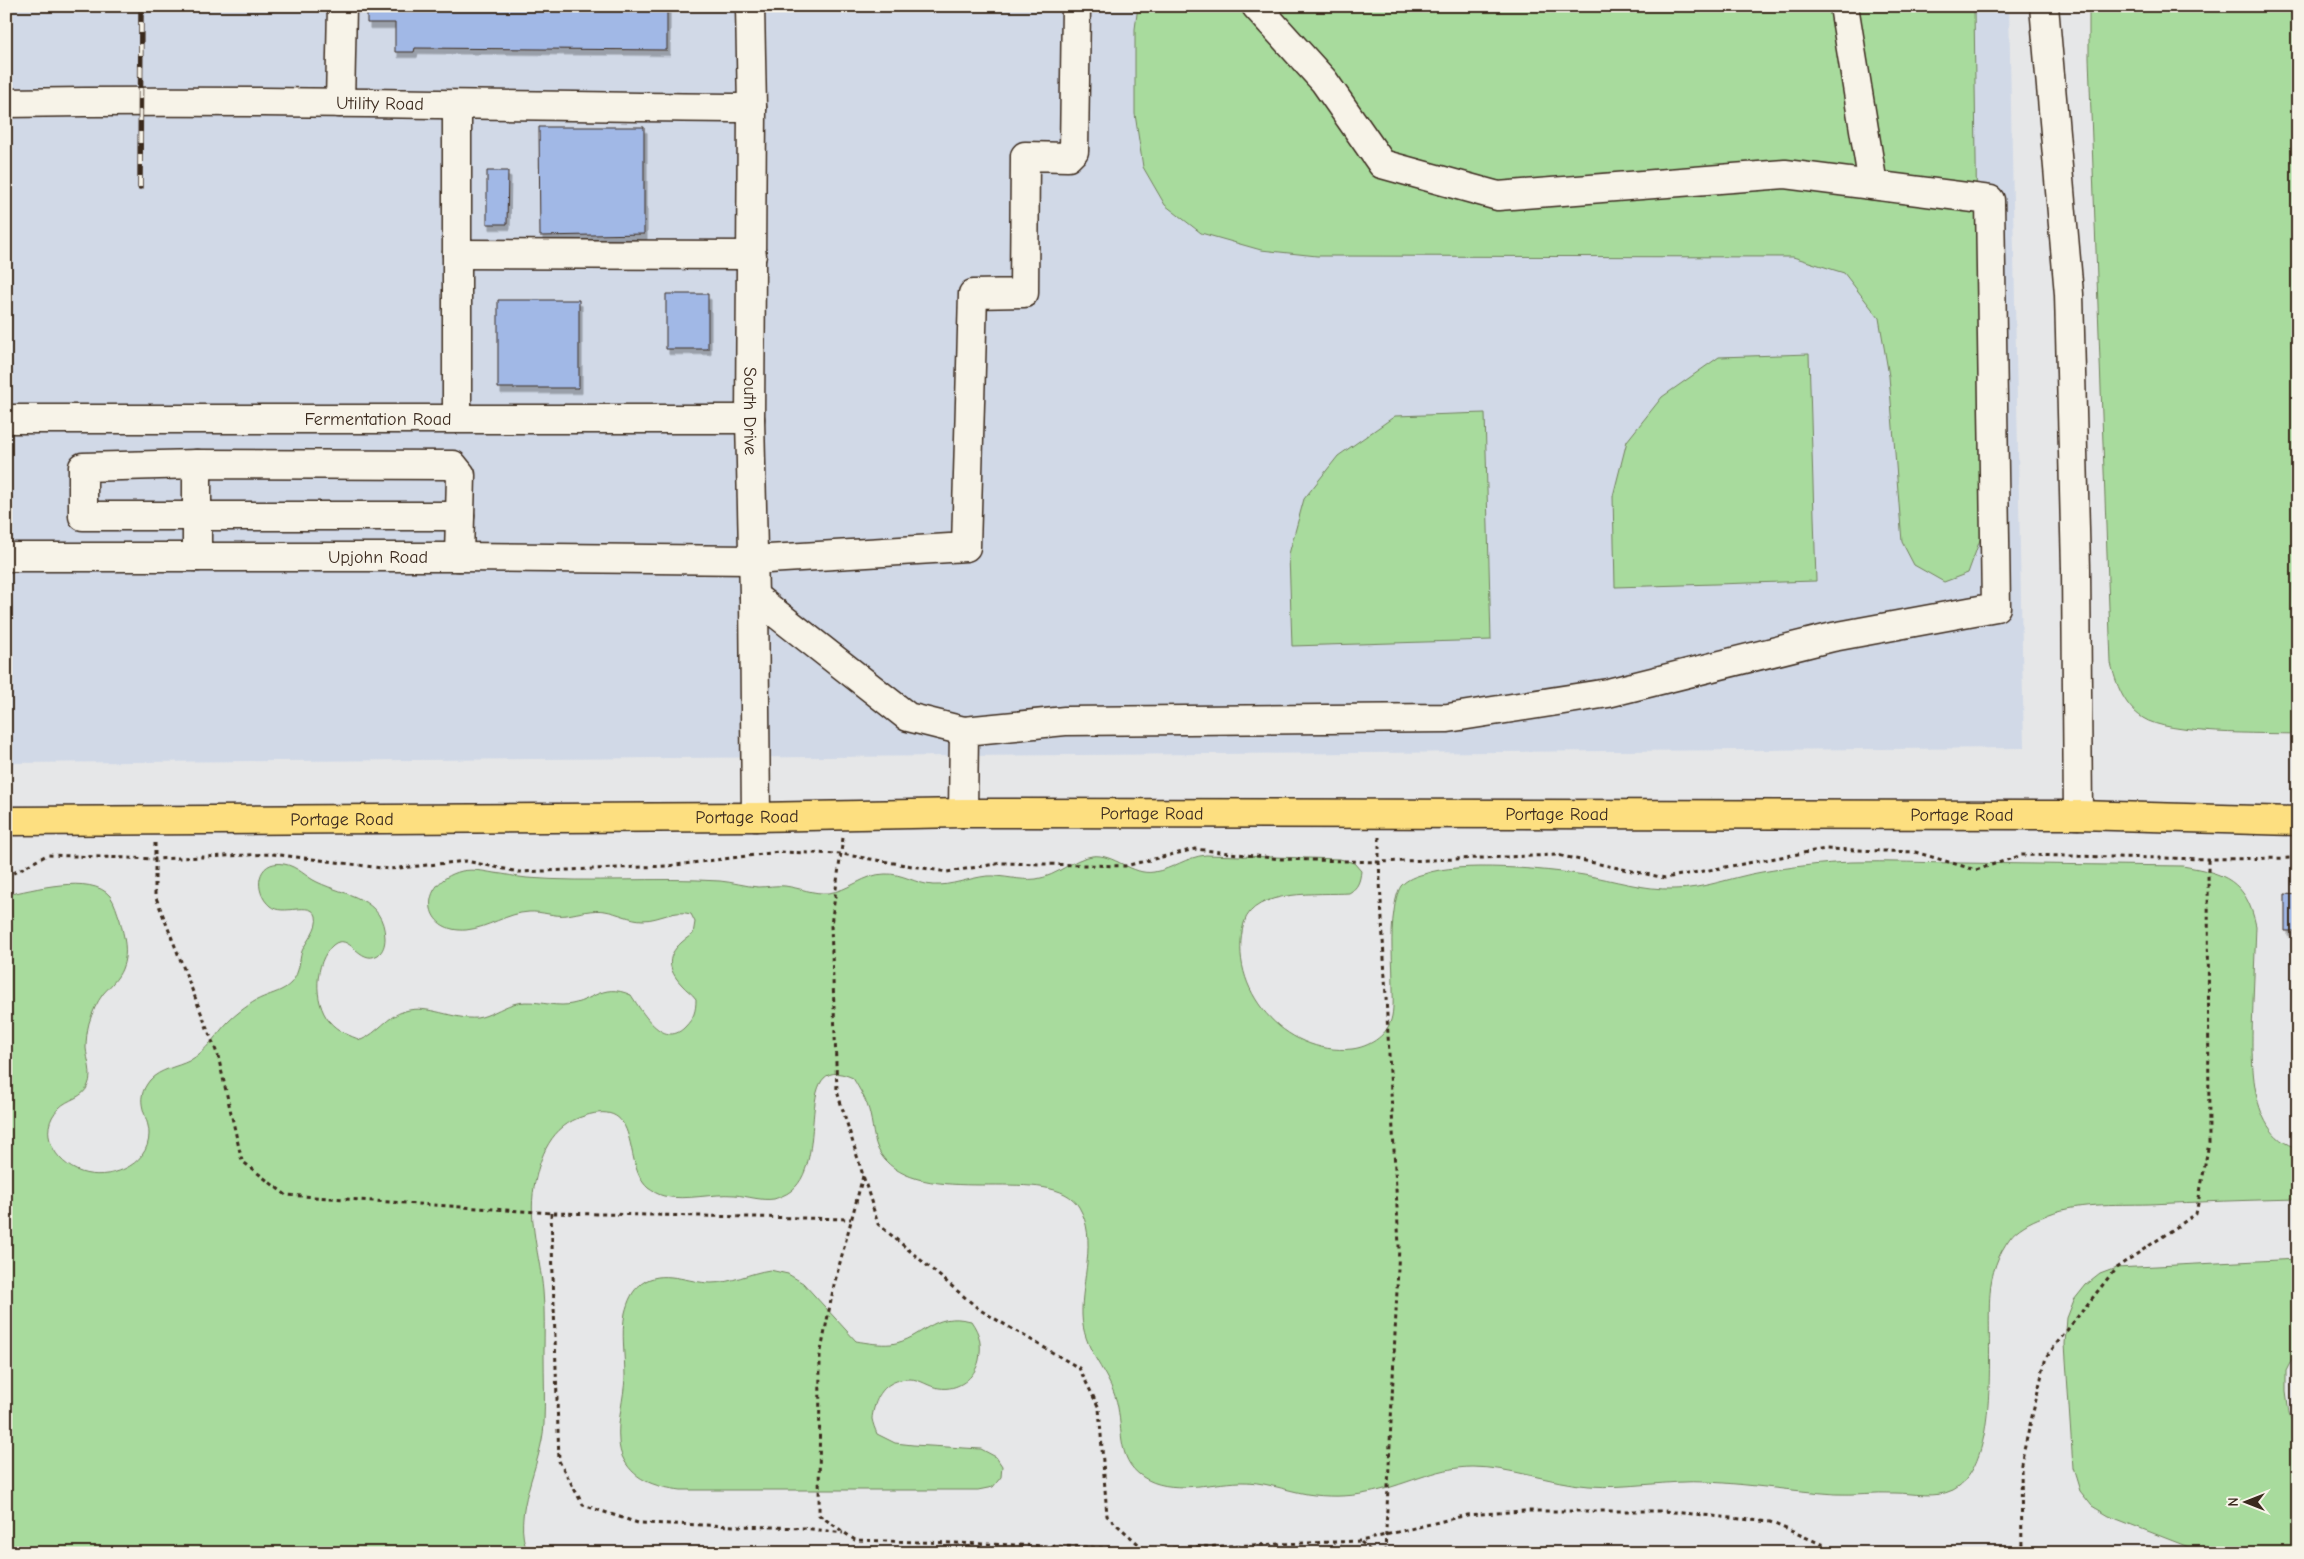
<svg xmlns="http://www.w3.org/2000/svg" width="2304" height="1559" font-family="'Comic Neue',sans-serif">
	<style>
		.built { fill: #d1d9e7 }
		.green { fill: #a8db9d; stroke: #72825e }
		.building { fill: #a1b8e6; stroke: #3b2a1e; filter: url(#shadow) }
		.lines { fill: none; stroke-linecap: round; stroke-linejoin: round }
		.minor-casing { stroke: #3b2a1e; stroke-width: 31 }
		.major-casing { stroke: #3b2a1e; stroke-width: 31 }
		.path { stroke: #3b2a1e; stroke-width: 3; stroke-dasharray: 4 4; stroke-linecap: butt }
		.minor { stroke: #f7f3e8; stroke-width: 28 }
		.major { stroke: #fddf80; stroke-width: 28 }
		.rail-casing { stroke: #3b2a1e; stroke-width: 5.5 }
		.rail { stroke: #f7f3e8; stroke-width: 4; stroke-dasharray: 11; stroke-linecap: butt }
		.labels { text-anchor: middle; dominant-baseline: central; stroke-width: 5; stroke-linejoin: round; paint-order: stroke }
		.street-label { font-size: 18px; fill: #3b2a1e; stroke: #f7f3e8 }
	</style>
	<defs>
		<filter id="shadow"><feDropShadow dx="3" dy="5.5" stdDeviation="0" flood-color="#0004"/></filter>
	</defs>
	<rect width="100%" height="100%" fill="#e6e7e8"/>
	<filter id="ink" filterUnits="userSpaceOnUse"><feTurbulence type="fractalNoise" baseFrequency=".02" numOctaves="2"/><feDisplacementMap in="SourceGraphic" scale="10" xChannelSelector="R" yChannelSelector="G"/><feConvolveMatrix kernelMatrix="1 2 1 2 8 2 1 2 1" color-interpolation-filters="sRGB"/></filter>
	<g filter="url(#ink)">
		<!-- built -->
		<path class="built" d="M6,6H2009L2024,748L6,763Z"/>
		<!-- green -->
		<path class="green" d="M1138,6H1974L1981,537L1968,573L1944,582L1914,565L1902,542L1889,376L1879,318L1844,273L1793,257L1317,256L1261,250L1201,233L1165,205L1143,167L1135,114V29Z
			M2089,6H2298V734C2263,733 2168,735 2143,718C2124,706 2116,684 2111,663L2089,58Z
			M1809,354L1816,581L1615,587L1613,496L1627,441L1662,397L1719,357Z
			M1485,413L1491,640L1292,646L1289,554L1304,499L1338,456L1395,416Z
			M1206,855L1340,859L1354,863L1361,871C1360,881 1358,888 1349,893C1320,895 1254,888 1244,923C1226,989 1285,1056 1352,1049C1368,1047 1386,1037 1391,1020C1394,1010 1393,998 1393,988C1393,963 1390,936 1394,911C1395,903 1397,892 1401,886C1407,879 1416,876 1424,874C1459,861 1546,869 1584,875C1614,880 1643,890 1674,889C1705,889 1732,877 1762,872C1791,867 1823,863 1852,862C1889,861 1926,863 1962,863C2035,864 2109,865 2182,866C2225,873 2246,880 2256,926C2255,951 2254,977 2253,1002C2252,1045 2244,1135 2298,1148V1199C2248,1200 2199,1202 2149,1204C2114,1205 2075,1202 2042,1217C2031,1221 2016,1229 2010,1238C1998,1254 1991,1274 1990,1293C1986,1341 2002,1464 1953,1490C1934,1499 1914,1493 1894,1493C1875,1492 1855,1495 1835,1494C1792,1491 1750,1484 1707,1482C1668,1480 1628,1489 1589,1486C1549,1483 1512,1467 1472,1467C1436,1467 1402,1487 1367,1493C1348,1497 1326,1497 1307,1494C1284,1490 1263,1481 1239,1482C1209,1483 1170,1495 1143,1477C1114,1458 1125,1425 1115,1396C1105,1367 1083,1349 1082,1315C1081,1281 1098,1239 1079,1207C1053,1162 929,1209 885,1160C873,1146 874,1131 870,1114C867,1101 860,1090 853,1078C787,1048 837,1175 782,1196C780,1197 777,1198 774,1199C761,1201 747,1196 735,1195C712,1193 686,1201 664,1196C659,1195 652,1191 648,1188C621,1164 644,1097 584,1116C551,1126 540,1155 534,1187C528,1223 540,1256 543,1291C545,1312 544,1333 544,1353C544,1377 545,1400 544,1424C542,1465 510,1514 528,1553H6V895C32,890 91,873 110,896C115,903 117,912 120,920C124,937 129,952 122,969C118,979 110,986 103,994C97,1002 92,1013 89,1023C87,1031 86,1040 86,1048C87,1060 93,1074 88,1085C84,1098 67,1099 59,1108C36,1131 55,1163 81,1172C107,1181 149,1167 149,1134C149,1115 132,1102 150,1080C160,1069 177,1067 189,1061C207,1051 216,1034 229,1021C235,1015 243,1009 249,1005C267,991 291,995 298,970C300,964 300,957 302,951C306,941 319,928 316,916C311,900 283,917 270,906C253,892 256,859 284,864C297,866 306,877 317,882C346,896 384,897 385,938C385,945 383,951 378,955C359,966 350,931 333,945C314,962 313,1002 329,1021C337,1031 350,1036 361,1040C378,1033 387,1016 405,1011C428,1004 453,1020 477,1018C489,1016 501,1008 513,1004C529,999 545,1005 562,1005C591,1005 600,981 631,995C641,1010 663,1050 685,1027C694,1018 696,1011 696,999C692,993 686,990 682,985C661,963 671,948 693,934L695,922L691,914C673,909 660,920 643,920C630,920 618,913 605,911C592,909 580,913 567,915C554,917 542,911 529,912C507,913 488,928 466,930C422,933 417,882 462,871C473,869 483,871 494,873C505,874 516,877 527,878C591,883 656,877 720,881C732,882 745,886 758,887C767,887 776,885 785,886C800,888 813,894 828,893C849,891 864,874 885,874C902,873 916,884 933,885C951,886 969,878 987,876C1003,875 1019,881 1036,879C1058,876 1072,859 1092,856C1114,853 1132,876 1154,872C1173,869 1186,857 1206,855Z
			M2298,1259V1347L2286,1371V1391L2289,1413L2298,1437V1553H2204L2109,1516L2092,1506L2080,1491L2073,1468L2065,1344L2067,1318L2074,1300L2086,1285L2100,1274L2116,1268Z
			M770,1270L788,1274L803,1283L856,1341C868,1343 880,1345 891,1344C924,1339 931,1311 971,1321C980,1334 982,1344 979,1360C975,1378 958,1391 939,1388C929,1387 920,1379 910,1379C890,1379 879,1390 874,1408C873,1412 872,1416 872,1419C873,1424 875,1429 877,1434L895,1443L913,1445L981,1449L996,1457L1002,1466L1001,1477L993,1487L978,1490H681C658,1487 636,1482 624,1460C621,1455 619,1447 619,1441C617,1420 624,1399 625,1377C625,1357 621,1333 625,1313C628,1301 632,1291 641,1284C662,1268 689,1283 711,1283C732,1283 749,1273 770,1270Z"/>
		<!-- building -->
		<path class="building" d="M367,6H667V50L415,48L414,52H395V23H367Z
			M539,127H644V234L540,236Z
			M487,171H508L507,224H487Z
			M666,294H708V349H666Z
			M498,300H579V388H498Z
			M2285,894L2298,895V931H2285Z"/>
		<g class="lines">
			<!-- minor casing -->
			<g class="minor-casing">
				<g id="minor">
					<path id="s1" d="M750,6L752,108L750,419L754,596L756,817"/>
					<path d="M1844,6L1873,185"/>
					<path d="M2044,6L2069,294L2076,569L2078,815"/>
					<path id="s2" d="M6,103C255,99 503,106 752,108"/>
					<path d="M340,103L342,6"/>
					<path d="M457,106V418"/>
					<path d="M457,254L752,255"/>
					<path id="s3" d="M6,419H750"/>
					<path d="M197,464L83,467V516H460"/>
					<path id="s4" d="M6,557H459L752,560L966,547L973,294L1024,293L1025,156L1068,157L1074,151L1076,6"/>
					<path d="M197,557V464L453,465L461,475L459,557"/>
					<path d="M754,596L908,717L964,731"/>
					<path d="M963,813L964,731L1065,721L1448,718L1608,693L1833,637L1996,607L1990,200L1785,174L1498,196L1382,164L1324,81L1256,6"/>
				</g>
			</g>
			<!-- major casing -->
			<g class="major-casing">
				<g id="major">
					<path id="s5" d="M6,821L756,817L963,813L2078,815L2298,821"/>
				</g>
			</g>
			<!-- path -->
			<path class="path" d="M1379,837V862L1399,1246L1385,1553
				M843,838L831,925L837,1091L878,1224L980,1310L1079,1368L1099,1408L1107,1516L1144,1549L1361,1541L1467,1515L1524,1511H1664L1770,1522L1842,1553
				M155,843V895L218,1056L242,1161L286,1195L551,1213L851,1219
				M6,877L47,855L155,859L272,854L390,869L466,861L519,872L667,866L779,852L841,854L947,872L1002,863L1125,866L1195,849L1281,859L1379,862L1557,855L1665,878L1825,849L1915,852L1976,870L2022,855L2208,859L2298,858
				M863,1176L834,1285L820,1356L819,1515L855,1540L1143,1549
				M551,1213L559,1461L583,1505L638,1523L804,1528L843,1533
				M1361,1542L1373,1553
				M2022,1553L2021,1463L2046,1357L2116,1268L2196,1214L2209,1143L2208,859"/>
			<!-- minor -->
			<use href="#minor" class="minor"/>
			<!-- major -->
			<use href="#major" class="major"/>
			<!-- rail casing -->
			<g class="rail-casing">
				<path id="rail" d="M140,187L141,6"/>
			</g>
			<!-- rail -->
			<use href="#rail" class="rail"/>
		</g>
	</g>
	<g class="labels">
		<!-- street labels -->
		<g class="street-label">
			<text stroke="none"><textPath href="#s2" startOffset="374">Utility Road</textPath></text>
			<text stroke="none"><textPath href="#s1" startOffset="405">South Drive</textPath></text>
			<text stroke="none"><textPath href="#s3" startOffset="372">Fermentation Road</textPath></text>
			<text stroke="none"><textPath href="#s4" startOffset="372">Upjohn Road</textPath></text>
			<text stroke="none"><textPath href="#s5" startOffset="1146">Portage Road</textPath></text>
			<text stroke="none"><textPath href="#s5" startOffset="1551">Portage Road</textPath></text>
			<text stroke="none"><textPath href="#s5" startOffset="1956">Portage Road</textPath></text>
			<text stroke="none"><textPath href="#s5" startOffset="741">Portage Road</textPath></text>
			<text stroke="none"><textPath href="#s5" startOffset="336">Portage Road</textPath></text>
		</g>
	</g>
	<!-- margin -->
	<rect width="2304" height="1559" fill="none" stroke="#f7f3e8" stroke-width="25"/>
	<rect x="12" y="12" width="2279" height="1534" fill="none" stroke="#3b2a1e" stroke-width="2" filter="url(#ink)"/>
	<!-- north arrow -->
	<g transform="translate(2246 1502) rotate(270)" stroke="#f7f3e8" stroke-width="4" paint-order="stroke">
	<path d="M0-4L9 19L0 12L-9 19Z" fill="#3b2a1e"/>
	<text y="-8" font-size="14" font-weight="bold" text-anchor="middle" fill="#3b2a1e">N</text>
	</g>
</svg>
